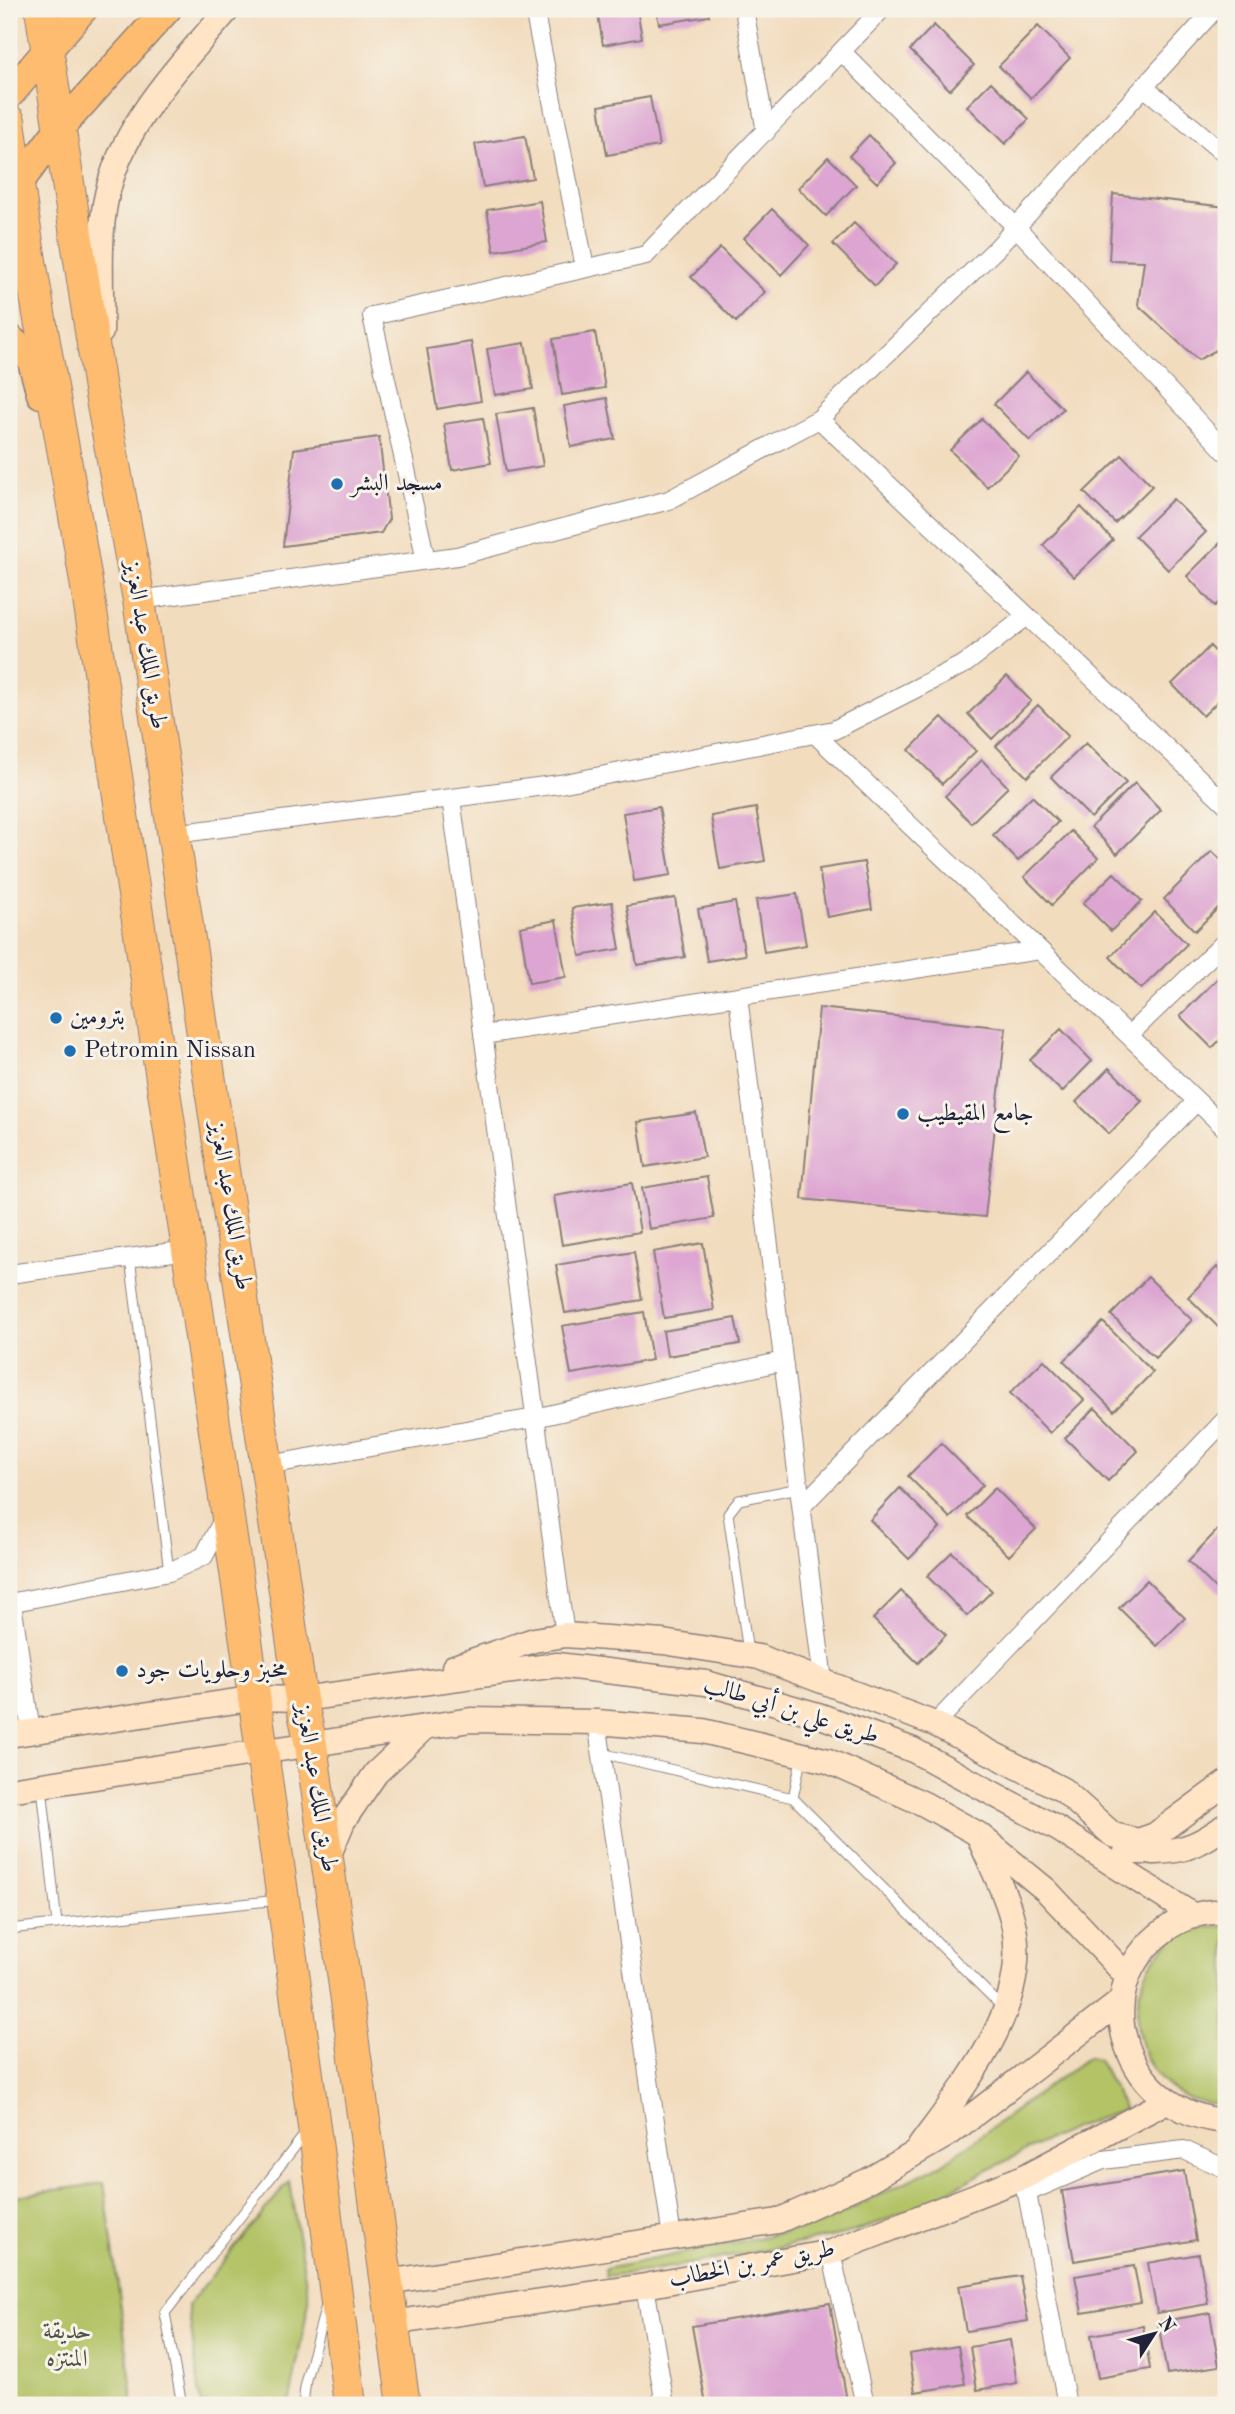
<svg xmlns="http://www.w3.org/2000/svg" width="1235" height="2414" font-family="'Old Standard TT',Amiri,serif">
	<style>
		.green { fill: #b3c366; stroke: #6a7250; stroke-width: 2 }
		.building { fill: #dda5d2 }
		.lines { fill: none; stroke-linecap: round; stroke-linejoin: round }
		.lane-casing { stroke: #8a7f7c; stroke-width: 11 }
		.street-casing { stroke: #8a7f7c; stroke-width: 20 }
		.secondary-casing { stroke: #8a7f7c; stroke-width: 27 }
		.primary-casing { stroke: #8a7f7c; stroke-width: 31 }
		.highway-casing { stroke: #8a7f7c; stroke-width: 34 }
		.lane { stroke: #fff; stroke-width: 9 }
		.street { stroke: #fff; stroke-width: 18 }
		.secondary { stroke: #ffe4c6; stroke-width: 24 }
		.primary { stroke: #febc70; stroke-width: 28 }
		.highway { stroke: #febc70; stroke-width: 32 }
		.poi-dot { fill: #1f6fb2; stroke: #f7f3e8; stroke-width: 2.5 }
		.labels { text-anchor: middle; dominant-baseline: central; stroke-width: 6; stroke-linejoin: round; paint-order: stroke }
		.poi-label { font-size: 24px; fill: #22223b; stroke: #f7f3e8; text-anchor: start }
		.street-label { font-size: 24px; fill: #22223b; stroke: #f7f3e8 }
		.park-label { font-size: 24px; fill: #4e5248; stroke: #f7f3e8 }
	</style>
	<rect width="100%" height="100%" fill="#f7f3e8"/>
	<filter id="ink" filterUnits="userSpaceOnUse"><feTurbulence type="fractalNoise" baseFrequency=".0143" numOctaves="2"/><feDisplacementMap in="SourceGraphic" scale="14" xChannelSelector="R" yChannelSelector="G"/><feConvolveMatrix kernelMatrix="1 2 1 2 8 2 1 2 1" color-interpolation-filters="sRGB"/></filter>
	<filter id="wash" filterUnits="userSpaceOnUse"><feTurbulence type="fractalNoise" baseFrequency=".00686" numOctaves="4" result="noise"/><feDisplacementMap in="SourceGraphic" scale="28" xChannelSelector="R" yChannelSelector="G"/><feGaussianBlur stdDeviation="1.57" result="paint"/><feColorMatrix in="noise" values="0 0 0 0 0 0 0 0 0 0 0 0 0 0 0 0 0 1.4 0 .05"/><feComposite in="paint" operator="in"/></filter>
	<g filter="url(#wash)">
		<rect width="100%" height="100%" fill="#f2dcbe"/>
		<!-- green -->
		<path class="green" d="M1210,1926L1226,1927V2103C1134,2112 1105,1983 1179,1936C1188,1931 1200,1929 1210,1926Z
			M1088,2057L1098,2059L1125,2110C1034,2136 956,2195 868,2227C846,2235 822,2238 800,2243C735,2257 671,2268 606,2277L605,2269L819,2225L942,2164Z
			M289,2181L309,2301L289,2405H201L188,2305Z
			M104,2183L134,2405H9V2197Z"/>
		<g id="blocks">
			<!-- building -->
			<path class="building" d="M597,9H637L642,38L603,45Z
				M656,9H707L709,16L659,24Z
				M934,25L974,65L950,90L910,50Z
				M1038,26L1070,58L1031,98L999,66Z
				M991,82L1029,119L1005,144L967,106Z
				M650,97L659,146L607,155L599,106Z
				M869,135L896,163L877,183L849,156Z
				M525,136L533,178L483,187L475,144Z
				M828,157L856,185L826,216L798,188Z
				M1113,194L1226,207V310L1220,348L1198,360L1138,305L1144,261L1109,260Z
				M540,201L547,242L494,251L487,210Z
				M772,209L809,245L781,275L744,238Z
				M854,223L896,264L875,286L833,244Z
				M720,248L765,292L736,322L691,277Z
				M595,332L605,388L562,395L553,339Z
				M471,342L481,401L437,409L427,349Z
				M525,343L533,389L495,395L487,349Z
				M1026,372L1063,409L1030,441L994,404Z
				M607,398L615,439L571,447L564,406Z
				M533,408L543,466L506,472L496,414Z
				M483,418L491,463L452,470L444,424Z
				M982,419L1019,456L987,487L950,450Z
				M379,437L389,519L381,533L283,546L294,449Z
				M1122,455L1152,486L1115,523L1084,492Z
				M1173,499L1206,532L1168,570L1135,536Z
				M1081,507L1113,540L1074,577L1043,545Z
				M1226,537V595L1215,606L1187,576Z
				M1210,646L1226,663V693L1203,716L1172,684Z
				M1007,676L1031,701L992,739L968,714Z
				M1038,705L1068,736L1027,777L996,746Z
				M942,717L976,751L942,784L909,750Z
				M1086,743L1126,783L1091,818L1051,777Z
				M982,760L1008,787L971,823L945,796Z
				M1135,783L1161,810L1117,854L1091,827Z
				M1032,796L1058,822L1018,861L993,835Z
				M659,807L671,875L634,881L623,813Z
				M756,808L765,861L720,869L711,816Z
				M1071,831L1098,858L1052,905L1024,877Z
				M1212,851L1226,865V900L1195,931L1164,899Z
				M864,862L872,909L827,917L819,869Z
				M1114,873L1142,901L1111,931L1083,903Z
				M797,894L806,945L764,952L756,900Z
				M675,898L685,957L637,965L627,906Z
				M612,902L620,949L580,956L572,908Z
				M735,902L745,955L707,961L698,909Z
				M1155,912L1187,944L1141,989L1110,957Z
				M556,920L566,977L529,983L520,927Z
				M1221,975L1226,981V1034L1212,1048L1180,1016Z
				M819,1008L1006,1028L985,1217L802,1199Z
				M1061,1029L1092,1061L1062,1092L1030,1060Z
				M1109,1068L1142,1101L1109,1134L1076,1102Z
				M696,1113L704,1157L645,1167L638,1122Z
				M707,1177L714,1218L649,1229L642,1188Z
				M632,1183L640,1232L562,1245L554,1196Z
				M703,1243L714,1310L664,1318L653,1252Z
				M634,1252L642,1300L565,1313L556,1265Z
				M1217,1267L1226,1277L1225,1334L1188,1297Z
				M1148,1277L1192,1320L1155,1358L1111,1315Z
				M644,1312L652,1360L571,1374L562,1326Z
				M735,1318L740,1344L667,1356L663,1331Z
				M1103,1322L1153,1372L1114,1411L1064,1361Z
				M1044,1360L1084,1400L1050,1433L1010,1393Z
				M1095,1408L1138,1451L1108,1481L1065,1438Z
				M941,1443L983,1485L950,1518L908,1476Z
				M900,1488L940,1528L909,1559L870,1520Z
				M995,1488L1036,1529L1009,1556L967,1516Z
				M1226,1521V1599L1188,1561Z
				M952,1552L992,1591L967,1616L927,1576Z
				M1147,1580L1185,1618L1157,1646L1119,1608Z
				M901,1591L946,1635L918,1663L873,1619Z
				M1184,2171L1196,2240L1074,2261L1062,2191Z
				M1199,2254L1208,2304L1157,2313L1148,2263Z
				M1134,2266L1141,2303L1082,2313L1075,2276Z
				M1020,2276L1028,2321L966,2331L958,2286Z
				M830,2303L847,2401L824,2405H706L692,2326Z
				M1210,2313L1219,2366L1167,2374L1158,2322Z
				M1143,2326L1150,2369L1098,2378L1091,2335Z
				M1010,2340L1017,2383L977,2390L970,2347Z
				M958,2346L965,2384L915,2392L909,2354Z"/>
		</g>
	</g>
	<g filter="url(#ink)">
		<use href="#blocks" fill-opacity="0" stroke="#8a7f7c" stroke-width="2"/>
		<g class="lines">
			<!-- lane casing -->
			<g class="lane-casing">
				<path id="lane" d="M130,1258L169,1572
					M748,1652L728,1514L739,1500L799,1488
					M601,1753L793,1798L1001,2006
					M42,1787L57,1924
					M793,1798L802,1755
					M9,1929L278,1900
					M182,2405L165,2313L305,2134
					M303,2405L306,2379L326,2306"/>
			</g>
			<!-- street casing -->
			<g class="street-casing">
				<path id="street" d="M534,9L585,268
					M744,9L766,132
					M843,53L1016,227L1226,452
					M1144,87L1226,155
					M819,419L1226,804
					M426,560L372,316L646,255L882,9
					M139,600L457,556L669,500L819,419L997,248L1215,9
					M815,734L1226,1129
					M451,798L565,1635
					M174,834L560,784L834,730L966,663L1027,616
					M738,996L823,1681
					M483,1035L1040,950
					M1129,1035L1226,941
					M9,1274L188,1250
					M268,1465L535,1418L783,1361
					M802,1506L1197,1101
					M9,1603L169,1572L204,1556L226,1514
					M12,1603L31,1732
					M597,1722L672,2238
					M935,1724L1226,1419
					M1024,2177L1067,2405
					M1026,2193L1103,2160L1184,2150L1226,2169
					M831,2252L865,2405
					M645,2286L665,2405"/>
			</g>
			<!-- secondary casing -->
			<g class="secondary-casing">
				<path id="secondary" d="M101,332C102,292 98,243 105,204C119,126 179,67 228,9
					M454,1667L534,1640L565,1635L663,1642L759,1657L935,1724L1063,1790L1113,1835L1138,1841L1155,1835L1226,1783
					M9,1735L256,1698L301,1699L557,1665L706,1683L818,1715L913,1750L1058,1829L1194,1916
					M9,1790L471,1720L597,1722L703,1731L828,1761L924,1804L978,1834L1046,1890L1127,1976
					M1126,1852C1172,1852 1188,1854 1226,1825
					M327,1859L343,1821L376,1773L425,1727
					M1226,1912C1205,1910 1182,1917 1165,1930C1081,1991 1127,2114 1226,2121
					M920,2146C964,2086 1030,2008 1014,1927C1008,1897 991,1866 979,1837
					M387,2282L778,2221L869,2180L950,2133L1121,2001
					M391,2323L645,2286L831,2252L1024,2177L1167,2101"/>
			</g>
			<!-- primary casing -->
			<g class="primary-casing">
				<path id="primary" d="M9,95L83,9
					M9,196L59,129L167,9
					M9,338L31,358L41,394"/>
			</g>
			<!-- highway casing -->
			<g class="highway-casing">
				<path id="highway" d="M41,9L100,389L139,600L301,1699L311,1745L404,2405
					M9,121C31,290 67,456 93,625C183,1218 276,1810 350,2405"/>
			</g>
			<!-- lane -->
			<use href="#lane" class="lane"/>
			<!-- street -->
			<use href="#street" class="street"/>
			<!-- secondary -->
			<use href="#secondary" class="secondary"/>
			<!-- primary -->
			<use href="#primary" class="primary"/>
			<!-- highway -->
			<use href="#highway" class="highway"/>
		</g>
	</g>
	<!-- markers -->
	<g class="poi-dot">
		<circle cx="337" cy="484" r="7"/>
		<circle cx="56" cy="1018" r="7"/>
		<circle cx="70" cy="1051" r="7"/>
		<circle cx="903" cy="1114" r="7"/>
		<circle cx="122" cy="1671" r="7"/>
	</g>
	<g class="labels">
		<!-- poi labels -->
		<g class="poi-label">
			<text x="351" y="484">مسجد البشر</text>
			<text x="70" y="1018">بترومين</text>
			<text x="84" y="1051">Petromin Nissan</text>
			<text x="917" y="1114">جامع المقيطيب</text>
			<text x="136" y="1671">مخبز وحلويات جود</text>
		</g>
		<!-- street labels -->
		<g class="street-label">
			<text transform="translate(145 645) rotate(81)">طريق الملك عبد العزيز</text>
			<text transform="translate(230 1206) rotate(81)">طريق الملك عبد العزيز</text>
			<text transform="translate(791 1711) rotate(17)">طريق علي بن أبي طالب</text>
			<text transform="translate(316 1788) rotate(81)">طريق الملك عبد العزيز</text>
			<text transform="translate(752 2265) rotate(-11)">طريق عمر بن الخطاب</text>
		</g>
		<!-- park labels -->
		<g class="park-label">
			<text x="67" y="2332">حديقة<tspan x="67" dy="28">المنتزه</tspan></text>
		</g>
	</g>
	<!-- margin -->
	<rect width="1235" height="2414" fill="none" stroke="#f7f3e8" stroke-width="35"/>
	<!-- north arrow -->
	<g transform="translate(1154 2334) rotate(54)" stroke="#f7f3e8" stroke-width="5" paint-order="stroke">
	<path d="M0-5L12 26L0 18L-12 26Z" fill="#22223b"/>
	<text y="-10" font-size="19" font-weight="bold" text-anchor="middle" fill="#22223b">N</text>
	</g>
</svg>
